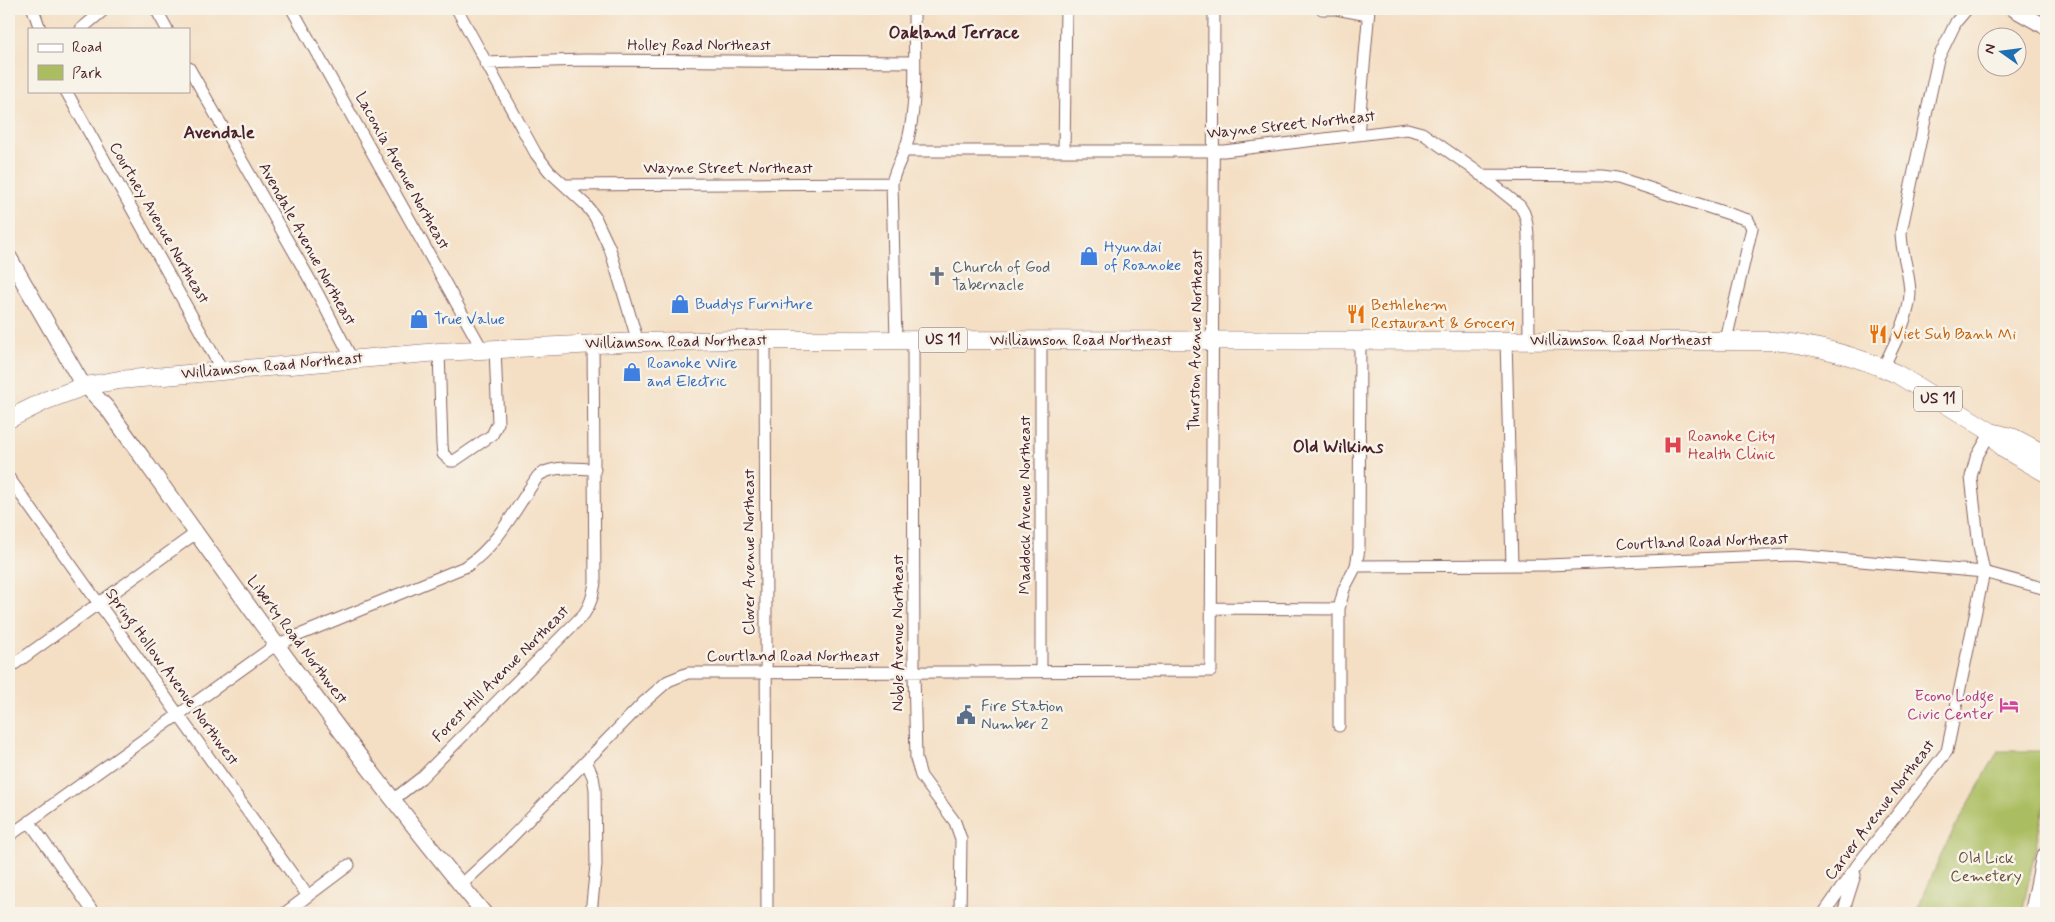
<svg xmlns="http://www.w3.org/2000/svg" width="2055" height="922" font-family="Mynerve,sans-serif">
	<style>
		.green { fill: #aabd61; stroke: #7a6e46 }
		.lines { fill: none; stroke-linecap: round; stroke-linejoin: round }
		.street-casing { stroke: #866261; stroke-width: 13 }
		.secondary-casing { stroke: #866261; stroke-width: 17 }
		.primary-casing { stroke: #866261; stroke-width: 19 }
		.highway-casing { stroke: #866261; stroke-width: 22 }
		.street { stroke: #fff; stroke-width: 11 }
		.secondary { stroke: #fff; stroke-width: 15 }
		.primary { stroke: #fff; stroke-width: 18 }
		.highway { stroke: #fff; stroke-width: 20 }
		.labels { text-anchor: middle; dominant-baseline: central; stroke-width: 5; stroke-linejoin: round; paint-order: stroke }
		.shield { fill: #f7f3e8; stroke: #7e5f64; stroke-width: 1 }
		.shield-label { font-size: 15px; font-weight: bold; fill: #4a1f2b }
		.street-label { font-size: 16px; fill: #4a1f2b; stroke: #f7f3e8 }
		.shop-label { font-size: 16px; fill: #366cbe; stroke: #f7f3e8; text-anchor: start }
		.worship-label { font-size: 16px; fill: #5b616d; stroke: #f7f3e8; text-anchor: start }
		.food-label { font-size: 16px; fill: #c56008; stroke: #f7f3e8; text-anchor: start }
		.health-label { font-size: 16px; fill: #be3a42; stroke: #f7f3e8; text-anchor: start }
		.hotel-label { font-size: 16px; fill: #b23c85; stroke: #f7f3e8; text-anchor: end }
		.service-label { font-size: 16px; fill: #4e5e75; stroke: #f7f3e8; text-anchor: start }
		.park-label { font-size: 16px; fill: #674e3b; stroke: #f7f3e8 }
		.neighbourhood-label { font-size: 18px; font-weight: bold; fill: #4a1f2b; stroke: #f7f3e8 }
	</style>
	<rect width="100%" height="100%" fill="#f7f3e8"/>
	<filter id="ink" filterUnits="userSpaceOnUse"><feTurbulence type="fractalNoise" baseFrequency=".02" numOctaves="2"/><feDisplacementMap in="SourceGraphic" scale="10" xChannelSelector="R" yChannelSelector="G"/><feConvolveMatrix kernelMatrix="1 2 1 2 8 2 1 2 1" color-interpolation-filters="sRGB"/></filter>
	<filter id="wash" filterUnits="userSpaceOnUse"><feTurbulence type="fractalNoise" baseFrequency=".0096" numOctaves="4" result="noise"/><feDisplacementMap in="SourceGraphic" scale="20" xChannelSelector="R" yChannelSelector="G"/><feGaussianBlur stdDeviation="1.12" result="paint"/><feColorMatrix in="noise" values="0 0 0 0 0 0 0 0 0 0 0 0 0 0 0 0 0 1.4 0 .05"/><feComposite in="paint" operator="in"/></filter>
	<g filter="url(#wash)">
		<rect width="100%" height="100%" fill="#f4dfc4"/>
		<!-- green -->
		<path class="green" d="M1998,751H2046V798L2022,913H1916L1945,846Z"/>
	</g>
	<g filter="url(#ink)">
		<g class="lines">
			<!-- street casing -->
			<g class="street-casing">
				<path id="street" d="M33,9L40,29
					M156,9L167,29
					M292,9L482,349
					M457,9L536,154L549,171L586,205L595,217L610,249L638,342
					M1322,9H1336L1368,15
					M81,29L105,9
					M485,63L584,60L914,62
					M189,68L318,294L352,359
					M66,91L222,370
					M1358,135L1369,9
					M905,151H1224L1407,129L1422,133L1475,170L1520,206C1527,216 1527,224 1528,235L1529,340
					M1064,151L1066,9
					M1480,175L1603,176L1618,178L1748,220L1752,228L1726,340
					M565,185L892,183
					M765,340L767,913
					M896,340L892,183C895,168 904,155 908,140C918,98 914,52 914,9
					M913,340L914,671L916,759L921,776L955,822L961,839L960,913
					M1041,340V671
					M1506,340L1512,565
					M439,352L442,445L443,454L451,461H454L492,435L498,423L495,348
					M1883,368C1893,346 1909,319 1910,294C1910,273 1901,253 1901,232L1938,59L1956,22L1967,9
					M9,478L308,896
					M1356,566L1547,565L1793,555L1984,572L2046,589
					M1211,608L1339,609
					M9,668L196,533
					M1339,726V609L1344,589L1356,566L1359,549L1360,340
					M586,761L593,777L595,789L596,865L591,913
					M394,799L421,778L584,614C591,604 593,595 595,582L593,344
					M29,821L94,913
					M9,836L270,649L292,638L467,566C498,545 517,506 538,476C553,464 577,469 595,469
					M461,885L501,848L643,703L668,681L688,673L1211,671L1214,9
					M285,913L349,865
					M1824,913L1858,864L1947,751L1984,572L1979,547L1971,477L1976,458L1991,432
					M1843,913L1855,875"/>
			</g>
			<!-- secondary casing -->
			<g class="secondary-casing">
				<path id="secondary" d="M2014,9L2046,27
					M9,257L80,380L107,408C229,579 350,752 484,913"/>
			</g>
			<!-- primary casing -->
			<g class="primary-casing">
				<path id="primary" d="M9,419L47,400L85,386L119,380L439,352L638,342L738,340L1773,341C1817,345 1857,356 1897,374L1991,432L2014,438L2046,455
					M1991,432L2004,449L2046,473"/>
			</g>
			<!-- highway casing -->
			<g class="highway-casing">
				<path id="highway" d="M2035,913L2046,858"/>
			</g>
			<!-- street -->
			<use href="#street" class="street"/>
			<!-- secondary -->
			<use href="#secondary" class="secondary"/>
			<!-- primary -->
			<use href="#primary" class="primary"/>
			<!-- highway -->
			<use href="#highway" class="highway"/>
		</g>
	</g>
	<!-- icons -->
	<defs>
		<g id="shop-bare" transform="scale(1.5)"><path d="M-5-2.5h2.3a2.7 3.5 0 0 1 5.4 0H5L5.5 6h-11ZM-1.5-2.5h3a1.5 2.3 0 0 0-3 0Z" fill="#3f7fe0" stroke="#f7f3e8" stroke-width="2.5" paint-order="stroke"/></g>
		<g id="church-bare" transform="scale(1.5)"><path d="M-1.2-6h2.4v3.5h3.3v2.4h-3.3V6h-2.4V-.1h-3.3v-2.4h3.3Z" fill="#6b7280" stroke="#f7f3e8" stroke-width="2.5" paint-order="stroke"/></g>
		<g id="restaurant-bare" transform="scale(1.5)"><path d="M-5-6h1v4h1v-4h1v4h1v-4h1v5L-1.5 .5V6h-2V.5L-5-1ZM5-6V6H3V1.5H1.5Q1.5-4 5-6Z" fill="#e8710a" stroke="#f7f3e8" stroke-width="2.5" paint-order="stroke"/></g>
		<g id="hospital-bare" transform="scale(1.5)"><path d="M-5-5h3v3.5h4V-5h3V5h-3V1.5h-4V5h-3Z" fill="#e0444e" stroke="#f7f3e8" stroke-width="2.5" paint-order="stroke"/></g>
		<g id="hotel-bare" transform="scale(1.5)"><path d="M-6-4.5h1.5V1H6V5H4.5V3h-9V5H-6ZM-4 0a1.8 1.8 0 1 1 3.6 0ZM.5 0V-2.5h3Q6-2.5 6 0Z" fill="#d1479c" stroke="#f7f3e8" stroke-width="2.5" paint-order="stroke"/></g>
		<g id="civic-bare" transform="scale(1.5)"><path d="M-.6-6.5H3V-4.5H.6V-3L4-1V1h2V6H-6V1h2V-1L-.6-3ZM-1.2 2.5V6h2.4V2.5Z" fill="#5c6f8a" stroke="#f7f3e8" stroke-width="2.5" paint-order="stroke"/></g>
	</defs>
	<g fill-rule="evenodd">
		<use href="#shop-bare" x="1089" y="256"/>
		<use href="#church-bare" x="937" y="276"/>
		<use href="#shop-bare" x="680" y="304"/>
		<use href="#restaurant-bare" x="1356" y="314"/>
		<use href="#shop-bare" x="419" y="319"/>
		<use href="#restaurant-bare" x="1878" y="334"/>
		<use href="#shop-bare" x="632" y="372"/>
		<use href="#hospital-bare" x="1673" y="445"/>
		<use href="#hotel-bare" x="2009" y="705"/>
		<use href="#civic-bare" x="966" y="715"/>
	</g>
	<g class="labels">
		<!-- shield labels -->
		<g class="shield">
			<rect x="919" y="327.5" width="48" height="25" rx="4"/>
			<rect x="1914" y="386.5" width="48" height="25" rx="4"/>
		</g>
		<g class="shield-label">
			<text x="943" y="340">US 11</text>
			<text x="1938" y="399">US 11</text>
		</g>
		<!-- street labels -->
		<g class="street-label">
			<text x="699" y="45">Holley Road Northeast</text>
			<text transform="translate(1291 125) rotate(-6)">Wayne Street Northeast</text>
			<text x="728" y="168">Wayne Street Northeast</text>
			<text transform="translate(402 171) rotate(61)">Laconia Avenue Northeast</text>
			<text transform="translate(159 223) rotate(60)">Courtney Avenue Northeast</text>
			<text transform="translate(307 244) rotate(61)">Avendale Avenue Northeast</text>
			<text x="1081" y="340">Williamson Road Northeast</text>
			<text transform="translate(1196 340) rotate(-89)">Thurston Avenue Northeast</text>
			<text x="1621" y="340">Williamson Road Northeast</text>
			<text transform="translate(676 342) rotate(-1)">Williamson Road Northeast</text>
			<text transform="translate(272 366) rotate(-5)">Williamson Road Northeast</text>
			<text transform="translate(1025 505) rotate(-90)">Maddock Avenue Northeast</text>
			<text transform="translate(1702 542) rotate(-2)">Courtland Road Northeast</text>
			<text transform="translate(749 552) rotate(-90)">Clover Avenue Northeast</text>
			<text transform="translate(898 633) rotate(-90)">Noble Avenue Northeast</text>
			<text transform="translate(297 640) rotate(53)">Liberty Road Northwest</text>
			<text x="793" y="656">Courtland Road Northeast</text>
			<text transform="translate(501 674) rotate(-45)">Forest Hill Avenue Northeast</text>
			<text transform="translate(172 677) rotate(54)">Spring Hollow Avenue Northwest</text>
			<text transform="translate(1880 810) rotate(-53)">Carver Avenue Northeast</text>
		</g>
		<!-- shop labels -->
		<g class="shop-label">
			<text x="1104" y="247">Hyundai<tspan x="1104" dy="18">of Roanoke</tspan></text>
			<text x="695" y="304">Buddys Furniture</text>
			<text x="434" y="319">True Value</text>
			<text x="647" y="363">Roanoke Wire<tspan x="647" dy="18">and Electric</tspan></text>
		</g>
		<!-- worship labels -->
		<g class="worship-label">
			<text x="952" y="267">Church of God<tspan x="952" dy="18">Tabernacle</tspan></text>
		</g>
		<!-- food labels -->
		<g class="food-label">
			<text x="1371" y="305">Bethlehem<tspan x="1371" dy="18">Restaurant &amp; Grocery</tspan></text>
			<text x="1893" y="334">Viet Sub Banh Mi</text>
		</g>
		<!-- health labels -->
		<g class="health-label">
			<text x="1688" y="436">Roanoke City<tspan x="1688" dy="18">Health Clinic</tspan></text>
		</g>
		<!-- hotel labels -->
		<g class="hotel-label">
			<text x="1994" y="696">Econo Lodge<tspan x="1994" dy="18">Civic Center</tspan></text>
		</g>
		<!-- service labels -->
		<g class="service-label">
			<text x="981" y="706">Fire Station<tspan x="981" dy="18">Number 2</tspan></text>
		</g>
		<!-- park labels -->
		<g class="park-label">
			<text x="1986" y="858">Old Lick<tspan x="1986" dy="18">Cemetery</tspan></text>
		</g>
		<!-- neighbourhood labels -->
		<g class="neighbourhood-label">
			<text x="954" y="33">Oakland Terrace</text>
			<text x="219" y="133">Avendale</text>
			<text x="1338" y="447">Old Wilkins</text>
		</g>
	</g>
	<!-- margin -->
	<rect width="2055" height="922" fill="none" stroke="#f7f3e8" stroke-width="30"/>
	<!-- legend -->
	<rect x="28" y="28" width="162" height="65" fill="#f7f3e8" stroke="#b29e9c"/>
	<rect x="38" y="44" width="25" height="8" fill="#ffffff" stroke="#b29e9c"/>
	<text x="72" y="52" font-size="15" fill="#4a1f2b">Road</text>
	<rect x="38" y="65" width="25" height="15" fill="#aabd61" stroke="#b29e9c"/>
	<text x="72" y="78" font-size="15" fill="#4a1f2b">Park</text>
	<!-- north arrow -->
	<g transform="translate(2002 52) rotate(284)"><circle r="24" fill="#f7f3e8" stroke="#b29e9c"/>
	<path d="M0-4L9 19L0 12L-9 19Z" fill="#1f6fb2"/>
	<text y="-8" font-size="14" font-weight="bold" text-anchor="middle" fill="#4a1f2b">N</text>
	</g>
</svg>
